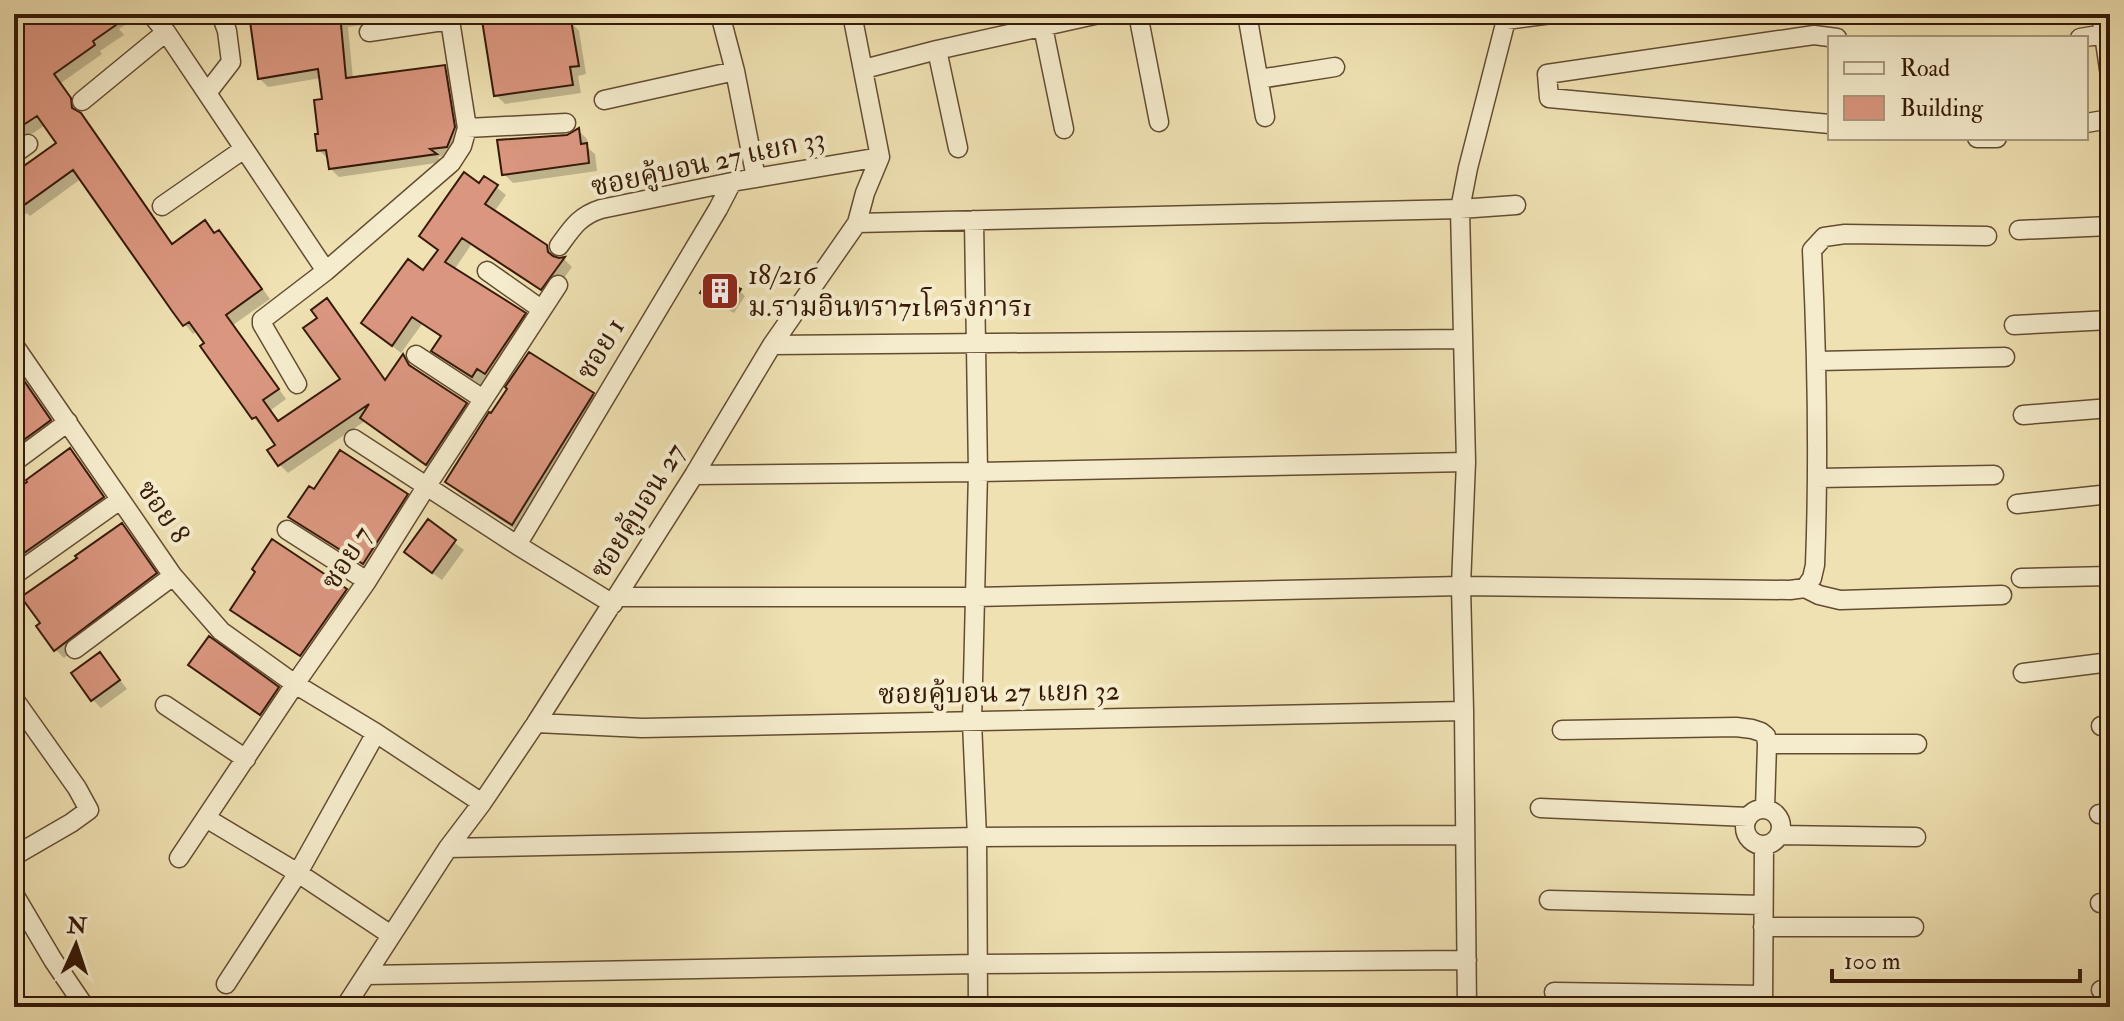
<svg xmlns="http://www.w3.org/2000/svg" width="2124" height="1021" font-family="'IM FELL Double Pica','Noto Serif Thai',serif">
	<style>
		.shadow { fill: #0003 }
		.building { fill: #da967f; stroke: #361a08; stroke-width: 2 }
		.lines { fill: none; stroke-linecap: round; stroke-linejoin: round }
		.minor-casing { stroke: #644c32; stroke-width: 21 }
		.minor { stroke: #f5eccd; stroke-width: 18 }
		.labels { text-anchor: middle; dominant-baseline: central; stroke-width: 8; stroke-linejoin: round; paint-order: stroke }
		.street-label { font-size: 28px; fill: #361a08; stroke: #f5eccd }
		.poi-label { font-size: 28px; fill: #361a08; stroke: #f5eccd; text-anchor: start }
	</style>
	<rect width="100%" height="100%" fill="#efe1b2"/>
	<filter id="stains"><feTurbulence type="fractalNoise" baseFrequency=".0025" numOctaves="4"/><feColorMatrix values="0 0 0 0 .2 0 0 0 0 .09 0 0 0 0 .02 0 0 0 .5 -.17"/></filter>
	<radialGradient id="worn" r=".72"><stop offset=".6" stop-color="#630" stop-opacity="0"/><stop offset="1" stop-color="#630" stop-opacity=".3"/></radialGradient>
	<!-- shadow -->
	<path class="shadow" d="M14,14H130L134,19L119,29L124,35L100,51L102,54L61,83L79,108L80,114L90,124L173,245L205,223L216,234L219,232L228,241L270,299L233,325L286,399L271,410L280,422L343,380L320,319L327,301L336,310L387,382L403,357L415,371L466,404L474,413L436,472L365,421L288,473L279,464L278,445L254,418L197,331L193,334L173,310L82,178L30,216L27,213L14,222V175L58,144L45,125L14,146Z
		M251,14H432L348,27L353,79L444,67L453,76L463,137L456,155L438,157L443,162L339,177L330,168L328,159L319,150L324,100L321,78L268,87L259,78Z
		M483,14H570L571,22L579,31L586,74L578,76L581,93L505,104L496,95Z
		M579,131L587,139L588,148L595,154L597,171L513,183L504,174Z
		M485,178L506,195L494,212L546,247L555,256L556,259H564L572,267L550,297L471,245L454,270L524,314L533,323L495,382L486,377L481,385L443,359L434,350L442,338L422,324L401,353L363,323L424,273L439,251L422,236L480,185Z
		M739,290L745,296L734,313L708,298L702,293Z
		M18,375L28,384L59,430L14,465V378Z
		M593,395L604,407L525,536L460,494L448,482Z
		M70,451L80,460L112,507L14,579V494Z
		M314,492L406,495L415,504L373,572L300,526L291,517Z
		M428,522L464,550L442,580L415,561L406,552Z
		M122,525L130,534L164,583L64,658L55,649Z
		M345,591L354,599L310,663L241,619L233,610Z
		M100,654L127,689L101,708L93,700Z
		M191,664L277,689L289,700L273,725L203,676Z"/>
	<!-- building -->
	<path class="building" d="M14,14H109L116,25L93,41L95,45L54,74L71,98L72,108L81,113L172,244L205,220L214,233L219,230L262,289L226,315L279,389L263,400L278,421L340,379L303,328L317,318L311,310L327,298L385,380L403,354L409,365L467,403L426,465L360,418L369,404L278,466L267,450L275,445L256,417L252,419L200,346L204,343L189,322L183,326L172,311L73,170L20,208L14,200V173L56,143L37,116L14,131Z
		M249,14H340L346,78L445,65L455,127L447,147L430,149L437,154L329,169L326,150L317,151L315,134H318L314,100L322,99L318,69L258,79Z
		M481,14H563L564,21L571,20L579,66L570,67L573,85L494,96Z
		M579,128L581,144L587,143L589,163L502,175L497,140L567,135Z
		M464,172L479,183L484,176L498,185L485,204L547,245L548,252L553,256L559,258L565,257L541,290L462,238L445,262L526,313L485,374L477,369L472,377L431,351L441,336L412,317L392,346L361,323L408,259L423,270L438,250L419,236Z
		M712,274L741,289L727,309L700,293Z
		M529,352L594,393L512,525L445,482L489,412L491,413L507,389L505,387Z
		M18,372L51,420L14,447V375Z
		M70,448L104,497L14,560V491L27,482L26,480Z
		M340,450L408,494L363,564L288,517L309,486L314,489Z
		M428,519L456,540L432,573L404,552Z
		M122,523L157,573L54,651L36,626L40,623L21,597L77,558L75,556Z
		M272,539L347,589L300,656L230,610L255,572L252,569Z
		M209,636L279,687L260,715L188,665Z
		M100,652L120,680L91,701L71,673Z"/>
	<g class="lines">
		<!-- minor casing -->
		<g class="minor-casing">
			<path id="minor" d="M151,14L166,32L326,271
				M720,14L735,71L756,178
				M1138,14L1159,122
				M1247,14L1265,117
				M2101,14L2110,76
				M1043,27L1064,129
				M369,32L450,20
				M2080,38L2104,34
				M937,50L958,148
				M864,69L937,50L1099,14
				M1259,79L1335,67
				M207,93L231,62L227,31L221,14
				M604,100L735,71
				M82,101L166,32
				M2086,123L2110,119
				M1830,124L1549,98L1547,74L1814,35L1837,38
				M467,128L566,123
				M1977,138H1997
				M14,154L28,144
				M162,206L244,149
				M974,220L978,472L972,722L977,837L978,1007
				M857,223L1460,209L1516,205
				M2019,230L2110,226
				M559,246C572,228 579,216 601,209L732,182L880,157
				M487,271L541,309
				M2014,325L2110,320
				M14,345L173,576L221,631L295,684L376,733L482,803
				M772,345L1462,339
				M416,355L483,399
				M1818,361L2005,357
				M297,384L262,324V320L326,271L451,163L462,146L467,128L449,14
				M2023,415L2110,408
				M354,439L517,545L613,604
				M14,462L68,422
				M694,475L978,472L1466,462
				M1818,478L1994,475
				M2017,504L2110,494
				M287,530L367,581
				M517,545L718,209L732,182
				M17,573L120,500
				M2021,578L2110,576
				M1805,588L1812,578L1815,565C1819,460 1817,355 1812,250L1824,237L1845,234L1987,236
				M617,597H976L1461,586L1790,590L1805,588L1819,595L1840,600L2002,595
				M75,649L173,576
				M2023,673L2110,662
				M14,699L77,788L89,810L71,823L14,856
				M165,705L246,759
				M536,723L642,728L1464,711
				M2101,726H2110
				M1562,730L1736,727L1752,729L1761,732L1766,736L1767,744L1765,809
				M1767,744H1917
				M1540,808L1748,817
				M1745 827a18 18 0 1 1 36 0a18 18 0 1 1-36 0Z
				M2099,814H2110
				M206,818L298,873L391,935
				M1779,835L1916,837
				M448,848L977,837L1465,835
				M179,858L295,684L367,581L426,487L558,285
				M14,894L53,960L85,1007
				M1549,900L1763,905
				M2100,903H2110
				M1763,927H1914
				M366,975L977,964L1467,960
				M226,984L298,873L376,733
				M2101,990H2110
				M1554,992L1763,995
				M345,1007L448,848L482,803L536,723L694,475L772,345L857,223L865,193L880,157L852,14
				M1467,1007L1464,711L1461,586L1466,462L1460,209L1468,168L1506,20L1551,14
				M1763,1007L1764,845"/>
		</g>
		<!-- minor -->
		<use href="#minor" class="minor"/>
	</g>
	<!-- icons -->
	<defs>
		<g id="building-square" transform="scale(2)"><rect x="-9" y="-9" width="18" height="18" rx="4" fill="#8f2418" stroke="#f5eccd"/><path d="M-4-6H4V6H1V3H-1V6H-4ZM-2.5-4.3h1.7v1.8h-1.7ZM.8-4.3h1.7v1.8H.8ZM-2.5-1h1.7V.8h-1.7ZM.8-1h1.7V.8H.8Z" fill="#fff"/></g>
	</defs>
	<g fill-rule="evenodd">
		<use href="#building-square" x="720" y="291"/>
	</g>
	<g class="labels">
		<!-- street labels -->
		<g class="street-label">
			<text transform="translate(708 163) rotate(-12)">ซอยคู้บอน 27 แยก 33</text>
			<text transform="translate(601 349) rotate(-59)">ซอย 1</text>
			<text transform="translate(638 511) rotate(-58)">ซอยคู้บอน 27</text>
			<text transform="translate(163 512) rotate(55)">ซอย 8</text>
			<text transform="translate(347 558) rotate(-57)">ซอย 7</text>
			<text transform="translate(999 693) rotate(-1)">ซอยคู้บอน 27 แยก 32</text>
		</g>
		<!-- poi labels -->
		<g class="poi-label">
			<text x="748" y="275">18/216<tspan x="748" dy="32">ม.รามอินทรา71โครงการ1</tspan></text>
		</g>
	</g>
	<!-- margin -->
	<rect width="2124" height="1021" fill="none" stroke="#efe1b2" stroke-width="48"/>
	<rect x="16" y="16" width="2092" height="989" fill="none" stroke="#361a08" stroke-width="4"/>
	<rect x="24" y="24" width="2076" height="973" fill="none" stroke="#361a08" stroke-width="2"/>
	<!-- legend -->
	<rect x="1828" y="36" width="260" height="104" fill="#f5eccd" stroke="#a9987e" stroke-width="2"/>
	<rect x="1844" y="62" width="40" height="12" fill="#f5eccd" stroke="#a9987e" stroke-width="2"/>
	<text x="1900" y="76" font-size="24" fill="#361a08">Road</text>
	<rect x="1844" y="96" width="40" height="24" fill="#da967f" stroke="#a9987e" stroke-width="2"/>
	<text x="1900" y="116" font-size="24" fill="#361a08">Building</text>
	<!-- north arrow -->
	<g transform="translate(76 945) rotate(3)" stroke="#f5eccd" stroke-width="6" paint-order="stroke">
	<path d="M0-6L14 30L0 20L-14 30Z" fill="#361a08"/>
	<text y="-12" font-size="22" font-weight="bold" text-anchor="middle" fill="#361a08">N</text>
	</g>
	<!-- scale -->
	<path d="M1832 969v12h248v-12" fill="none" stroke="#361a08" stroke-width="4"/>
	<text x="1844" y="969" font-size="24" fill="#361a08" stroke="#f5eccd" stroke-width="6" paint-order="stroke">100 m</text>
	<rect width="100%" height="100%" filter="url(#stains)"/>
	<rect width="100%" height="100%" fill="url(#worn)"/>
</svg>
